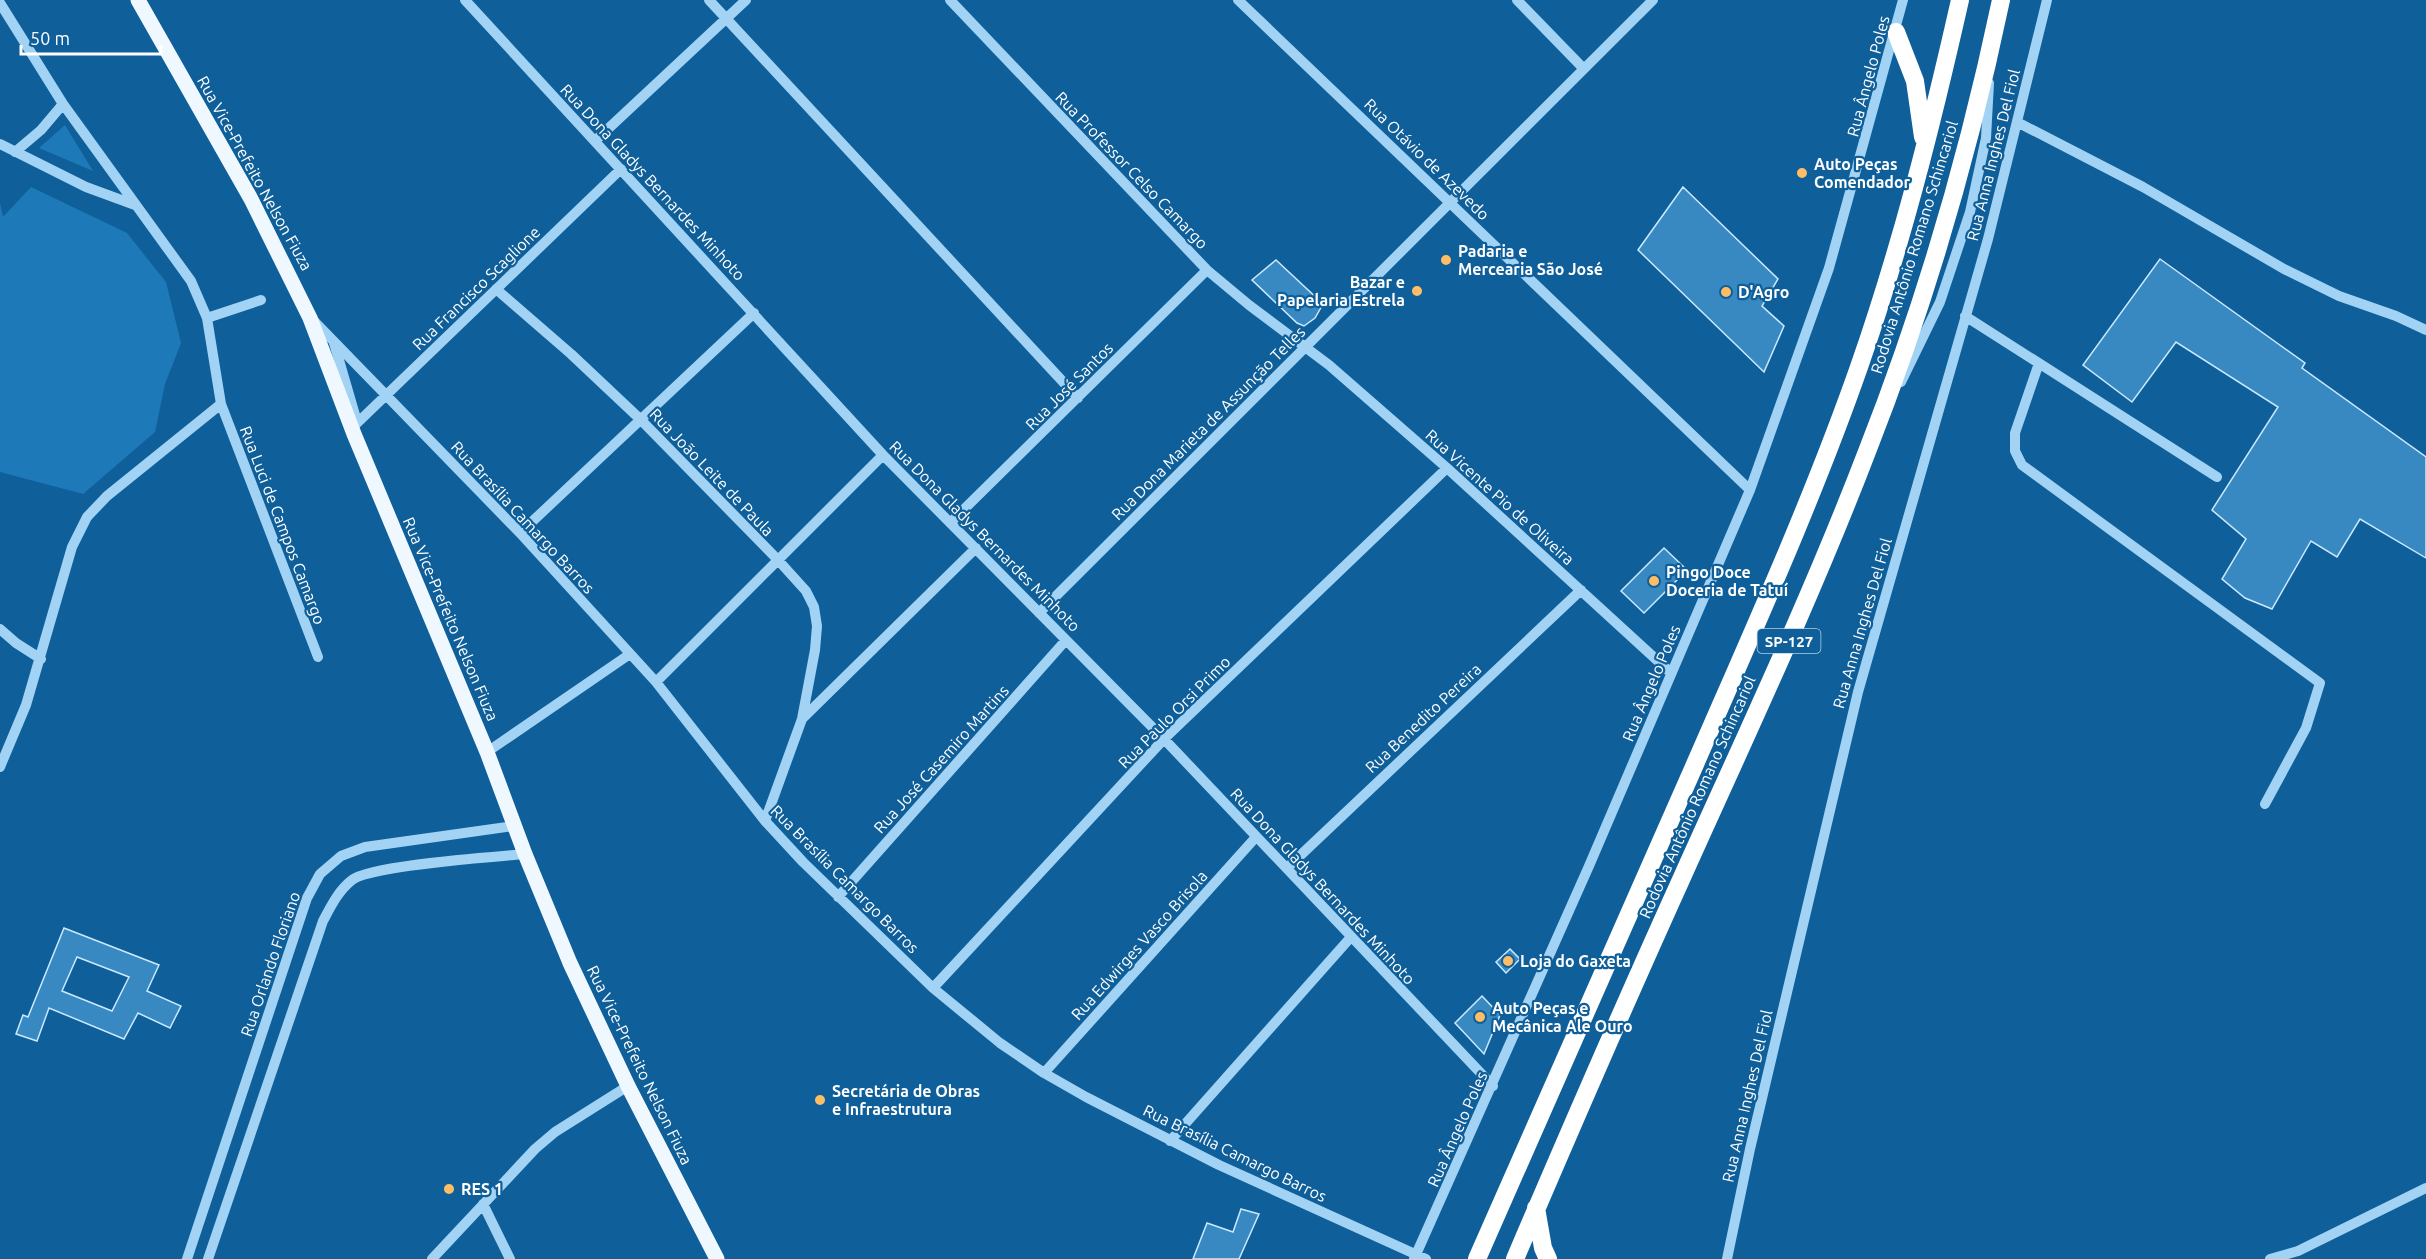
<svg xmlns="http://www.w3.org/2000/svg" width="2426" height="1259" font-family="Ubuntu,sans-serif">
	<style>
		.green { fill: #1e79b8 }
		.building { fill: #3889c2; stroke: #cbe9fe; stroke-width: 1.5; fill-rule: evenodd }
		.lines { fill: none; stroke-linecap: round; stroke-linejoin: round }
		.minor { stroke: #a2d3f5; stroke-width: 10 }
		.major { stroke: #f0f8ff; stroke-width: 15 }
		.highway { stroke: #fff; stroke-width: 18 }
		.poi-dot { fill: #ffbe66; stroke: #0f5f9a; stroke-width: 2 }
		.labels { text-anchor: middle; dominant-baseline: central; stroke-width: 4.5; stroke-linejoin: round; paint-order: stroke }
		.shield { fill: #0f5f9a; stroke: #b7cfe1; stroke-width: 1.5 }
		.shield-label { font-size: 15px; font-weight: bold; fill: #fff }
		.street-label { font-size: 16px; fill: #fff; stroke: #0f5f9a }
		.poi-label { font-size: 16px; font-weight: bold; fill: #fff; stroke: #0f5f9a; text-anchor: start }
	</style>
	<rect width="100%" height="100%" fill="#0f5f9a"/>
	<!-- green -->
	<path class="green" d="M65,125L93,171L39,148Z
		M31,187L127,233L166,282L181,343L165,384L155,432L83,494L0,472V203L3,217Z"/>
	<!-- building -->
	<path class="building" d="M1683,187L1778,279L1762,306L1784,326L1764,372L1638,250Z
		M2160,259L2305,363L2302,368L2426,457V558L2360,519L2337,557L2311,541L2272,609L2245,598L2222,579L2246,539L2212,510L2278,407L2176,342L2132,402L2083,365Z
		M1276,260L1323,304L1315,318L1304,326L1297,323L1252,280Z
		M1664,548L1687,570L1644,613L1621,591Z
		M64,928L159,965L147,991L181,1006L170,1028L138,1013L124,1039L49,1008L37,1041L16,1034L23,1015L28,1017ZM77,957L129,977L112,1011L62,991Z
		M1510,949L1520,959L1506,973L1496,962Z
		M1482,996L1500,1015L1484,1054L1455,1023Z
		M1241,1209L1259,1214L1239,1259H1193L1207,1223L1233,1232Z"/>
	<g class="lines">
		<!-- minor -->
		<path class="minor" d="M465,0L883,455L1164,739L1493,1086
			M709,0L1078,398
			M950,0L1207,270L1249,305L1329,365L1447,468L1671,673
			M1238,0L1750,490
			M1517,0L1584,69
			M0,3L63,104L191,281L207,318L221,404L318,657
			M2017,122L2143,187L2284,269L2339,296L2396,316L2426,330
			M595,141L746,0
			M0,144L86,187L135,205
			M15,152L41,130L63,104
			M496,289L571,354L640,419L778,560L806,591L814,607L817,626L815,650L802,719L765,821
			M1965,316L2217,477
			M207,318L261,300
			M313,320L520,533L656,682L765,821L803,862L933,988L1000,1043L1044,1073L1086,1097L1219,1165L1426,1259
			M334,343L357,422
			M2039,363L2015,433V451L2022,465L2320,683L2306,728L2265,804
			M1901,382L1940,302L1970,212L1986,138L1989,83
			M352,428L621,169
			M951,522L1207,270
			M520,533L754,313
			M1039,613L1653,0
			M0,629L16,643L41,659
			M656,682L883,455
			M802,719L976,548
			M487,752L630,654
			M0,767L26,705L72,547L87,517L107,496L221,404
			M1287,868L1581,590
			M838,897L1066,640
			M933,988L1164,739L1447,468
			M1044,1073L1256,837
			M1170,1141L1351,937
			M483,1204L510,1259
			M187,1259L307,898L320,874L341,856L365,847L514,826
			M208,1259L323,921C331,906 338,891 352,880C371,865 494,857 525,854
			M432,1259L535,1149L555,1132L628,1086
			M1414,1259L1589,866L1750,490L1829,268L1903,0
			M1727,1259L1750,1149L1858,692L1988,239L2047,0
			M2270,1259L2298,1251L2426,1188"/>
		<!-- major -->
		<path class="major" d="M138,0L251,199L310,318L354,434L487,752L525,854L570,963L628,1086L717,1259"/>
		<!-- highway -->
		<path class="highway" d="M1896,32L1915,81L1923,137
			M1536,1208L1543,1248L1548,1259
			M1477,1259C1550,1093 1623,927 1696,762C1753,631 1812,501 1859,367C1901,247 1932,124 1960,0
			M1515,1259C1570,1130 1626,1001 1684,873C1747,733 1813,593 1868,449C1925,304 1969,153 2001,0"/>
	</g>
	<!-- markers -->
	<g class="poi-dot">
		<circle cx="1802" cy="173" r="6"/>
		<circle cx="1446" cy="260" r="6"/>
		<circle cx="1417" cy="291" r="6"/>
		<circle cx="1726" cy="292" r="6"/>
		<circle cx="1654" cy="581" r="6"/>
		<circle cx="1508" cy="961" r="6"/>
		<circle cx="1480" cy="1017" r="6"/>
		<circle cx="820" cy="1100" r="6"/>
		<circle cx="449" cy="1189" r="6"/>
	</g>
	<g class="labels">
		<!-- shield labels -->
		<rect class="shield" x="1757.5" y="629" width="63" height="24" rx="4.5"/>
		<g class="shield-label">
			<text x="1789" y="641">SP-127</text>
		</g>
		<!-- street labels -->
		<g class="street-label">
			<text transform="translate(1868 76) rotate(-75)">Rua Ângelo Poles</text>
			<text transform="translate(1993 155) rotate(-76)">Rua Anna Inghes Del Fiol</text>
			<text transform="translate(1427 159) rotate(44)">Rua Otávio de Azevedo</text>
			<text transform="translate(1132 170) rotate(46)">Rua Professor Celso Camargo</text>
			<text transform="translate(255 173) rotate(61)">Rua Vice-Prefeito Nelson Fiuza</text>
			<text transform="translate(653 182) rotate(47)">Rua Dona Gladys Bernardes Minhoto</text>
			<text transform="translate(1914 247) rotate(-73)">Rodovia Antônio Romano Schincariol</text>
			<text transform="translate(476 288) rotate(-44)">Rua Francisco Scaglione</text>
			<text transform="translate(1069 386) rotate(-45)">Rua José Santos</text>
			<text transform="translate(1208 423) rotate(-45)">Rua Dona Marieta de Assunção Telles</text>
			<text transform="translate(712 472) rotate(46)">Rua João Leite de Paula</text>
			<text transform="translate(1500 497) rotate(42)">Rua Vicente Pio de Oliveira</text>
			<text transform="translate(523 517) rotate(47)">Rua Brasília Camargo Barros</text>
			<text transform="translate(283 525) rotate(69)">Rua Luci de Campos Camargo</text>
			<text transform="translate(985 536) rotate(45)">Rua Dona Gladys Bernardes Minhoto</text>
			<text transform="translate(451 619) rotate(67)">Rua Vice-Prefeito Nelson Fiuza</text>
			<text transform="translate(1862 623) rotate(-74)">Rua Anna Inghes Del Fiol</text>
			<text transform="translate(1651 683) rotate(-67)">Rua Ângelo Poles</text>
			<text transform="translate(1174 712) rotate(-45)">Rua Paulo Orsi Primo</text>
			<text transform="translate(1423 718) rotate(-43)">Rua Benedito Pereira</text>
			<text transform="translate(941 759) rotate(-48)">Rua José Casemiro Martins</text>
			<text transform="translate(1697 797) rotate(-66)">Rodovia Antônio Romano Schincariol</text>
			<text transform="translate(845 879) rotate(45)">Rua Brasília Camargo Barros</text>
			<text transform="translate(1323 886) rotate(47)">Rua Dona Gladys Bernardes Minhoto</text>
			<text transform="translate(1139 945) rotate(-48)">Rua Edwirges Vasco Brisola</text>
			<text transform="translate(270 964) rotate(-71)">Rua Orlando Floriano</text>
			<text transform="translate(640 1065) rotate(64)">Rua Vice-Prefeito Nelson Fiuza</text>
			<text transform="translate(1747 1096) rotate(-77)">Rua Anna Inghes Del Fiol</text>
			<text transform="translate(1457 1129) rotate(-66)">Rua Ângelo Poles</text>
			<text transform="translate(1235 1153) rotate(26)">Rua Brasília Camargo Barros</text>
		</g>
		<!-- poi labels -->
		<g class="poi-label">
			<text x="1814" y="164">Auto Peças<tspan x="1814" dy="18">Comendador</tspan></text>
			<text x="1458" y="251">Padaria e<tspan x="1458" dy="18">Mercearia São José</tspan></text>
			<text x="1405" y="282" text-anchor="end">Bazar e<tspan x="1405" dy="18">Papelaria Estrela</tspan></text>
			<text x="1738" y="292">D'Agro</text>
			<text x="1666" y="572">Pingo Doce<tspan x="1666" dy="18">Doceria de Tatuí</tspan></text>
			<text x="1520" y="961">Loja do Gaxeta</text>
			<text x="1492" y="1008">Auto Peças e<tspan x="1492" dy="18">Mecânica Ale Ouro</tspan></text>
			<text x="832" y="1091">Secretária de Obras<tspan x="832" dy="18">e Infraestrutura</tspan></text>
			<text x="461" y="1189">RES 1</text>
		</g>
	</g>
	<!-- scale -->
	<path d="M21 45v9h140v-9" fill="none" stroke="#ffffff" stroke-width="3"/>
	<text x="30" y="45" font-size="18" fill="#ffffff" stroke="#0f5f9a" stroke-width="4.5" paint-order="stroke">50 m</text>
</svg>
